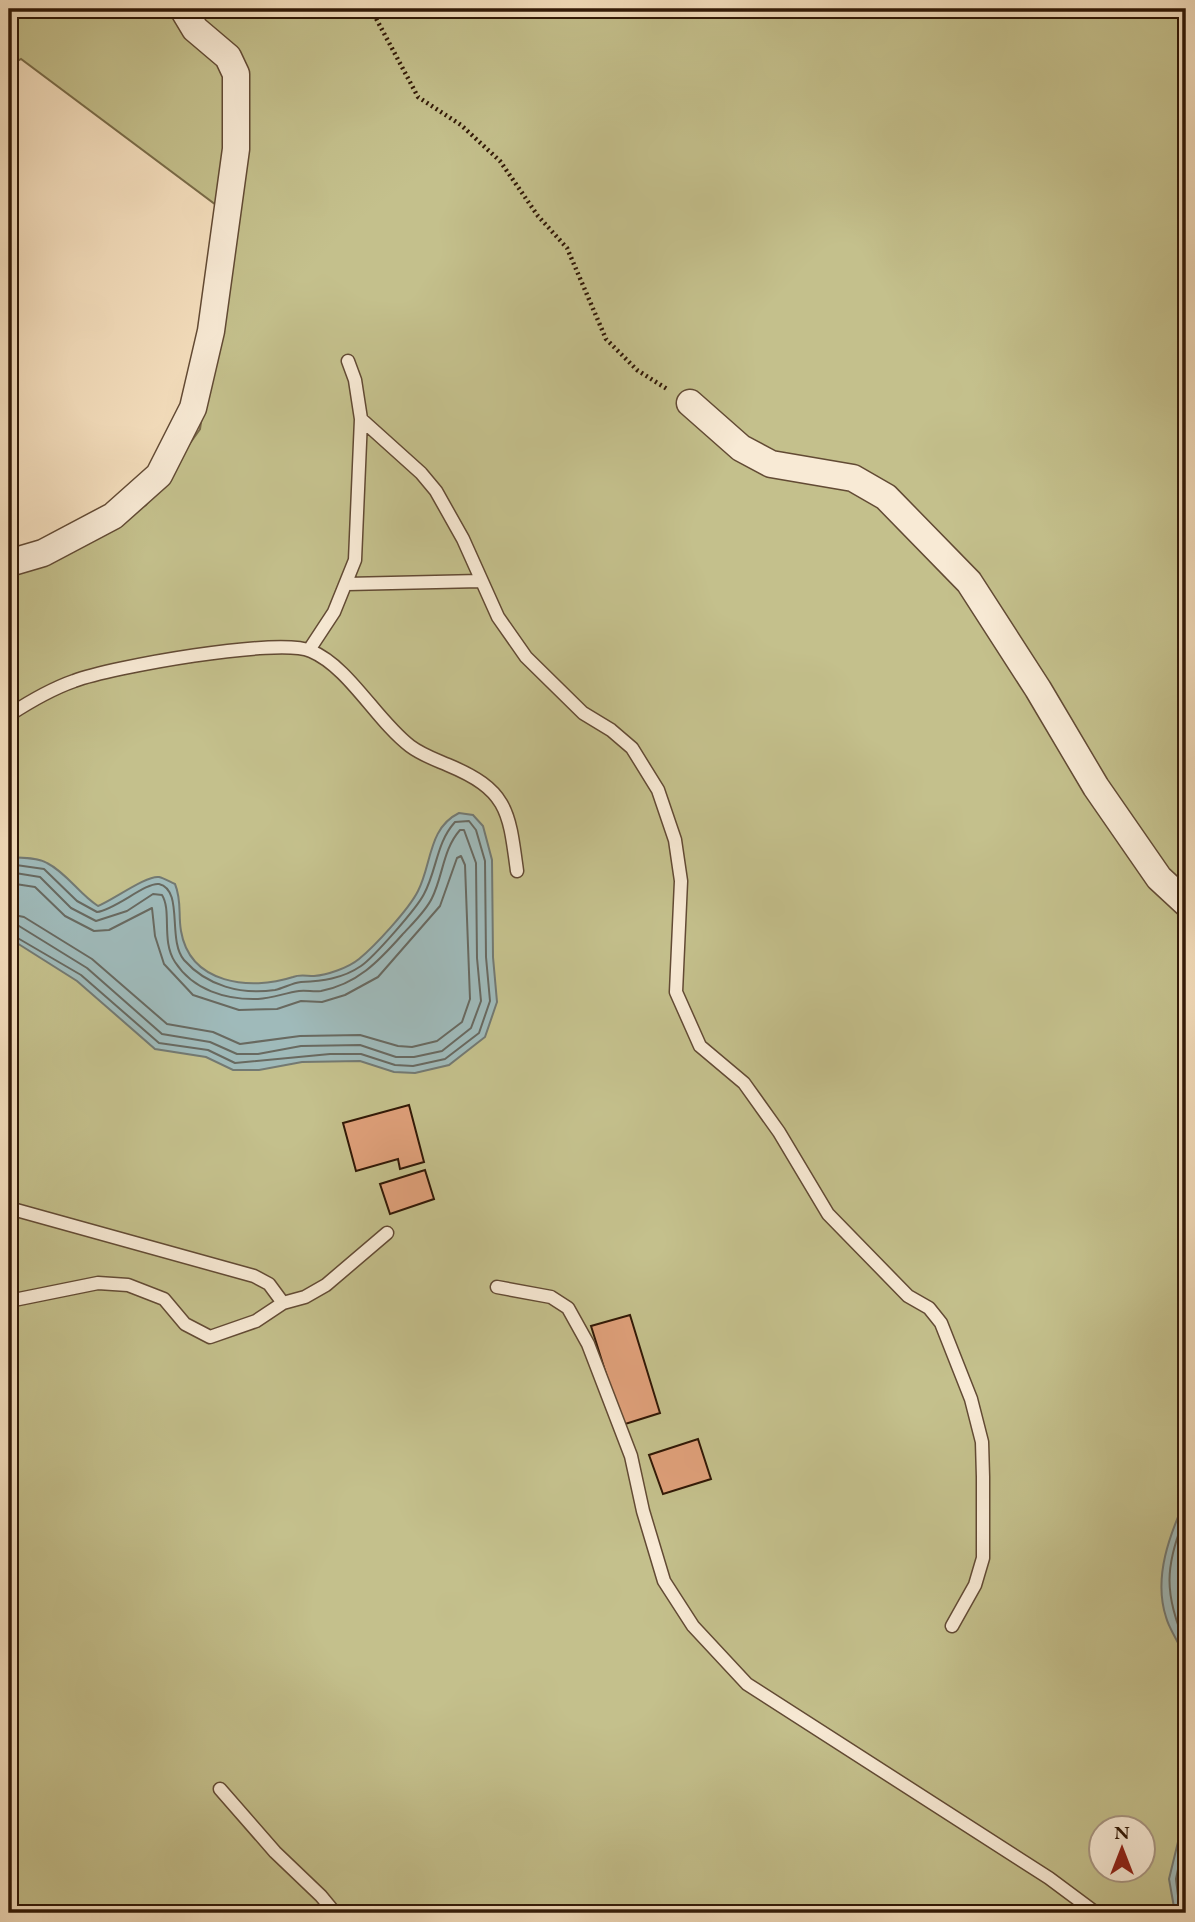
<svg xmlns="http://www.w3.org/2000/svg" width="1195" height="1922" font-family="'EB Garamond',serif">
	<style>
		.green { fill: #c4c08c; stroke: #7a6c49; stroke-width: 2; fill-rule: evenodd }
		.water { fill: #9fbaba; stroke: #737972; stroke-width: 2 }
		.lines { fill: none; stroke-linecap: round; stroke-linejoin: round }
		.shore { stroke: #686960; stroke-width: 2 }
		.building { fill: #dfa07a; stroke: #311806; stroke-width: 2 }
		.lane-casing { stroke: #624a34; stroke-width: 15 }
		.street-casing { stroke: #624a34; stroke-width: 29 }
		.path { stroke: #311806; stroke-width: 4.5; stroke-dasharray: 2 3.5; stroke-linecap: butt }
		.lane { stroke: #f8ead5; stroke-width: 12 }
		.street { stroke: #f8ead5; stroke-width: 26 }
	</style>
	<rect width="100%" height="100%" fill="#f5dfbe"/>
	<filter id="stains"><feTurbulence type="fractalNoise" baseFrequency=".00286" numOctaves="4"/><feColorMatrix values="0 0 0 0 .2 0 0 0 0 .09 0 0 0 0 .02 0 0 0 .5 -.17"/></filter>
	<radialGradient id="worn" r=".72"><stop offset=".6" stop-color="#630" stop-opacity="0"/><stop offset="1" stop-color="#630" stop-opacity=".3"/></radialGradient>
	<!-- green -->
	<path class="green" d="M9,9H1186V1913H9V567L80,546L146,505L200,429L232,217L21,59L9,66ZM1100,1828H1142V1870H1100Z"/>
	<!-- water -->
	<path class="water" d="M459,813L473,815L483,826L492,860L493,957L497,1002L485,1037L449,1065L415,1073L394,1072L360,1061L302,1062L259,1070H233L206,1057L155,1049L77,981L9,938V857C21,858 37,857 47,863C67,873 79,894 98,906C113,900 147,875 159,877C164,878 170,882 175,884C182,901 178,914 181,931C190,984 250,991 293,977C300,974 306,976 314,976C327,975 348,968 359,959C375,946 409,909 418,891C432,864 428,828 459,813Z
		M1186,1498V1704C1177,1680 1187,1669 1182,1652C1178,1640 1169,1629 1166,1617C1153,1577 1170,1534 1186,1498Z
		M1186,1809V1913H1175L1169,1879Z"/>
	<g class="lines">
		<!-- shore -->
		<path class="shore" d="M9,864L44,869L77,901L97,912C115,910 146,882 159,884C184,890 167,940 184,960C207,986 241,995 275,990C284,988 292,983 301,982C322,981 342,979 361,966C374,957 417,908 424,894C437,870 436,843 455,822L469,821L476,830L485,861L486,957L490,1001L479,1033L445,1059L413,1066L395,1065L361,1054H330L235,1063L208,1050L159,1043L81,975L9,933
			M9,872L40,877L71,908L96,921L127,911L153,894L162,895C172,911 161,941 175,962C193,990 226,1000 258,999C273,998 285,993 299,991C306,990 314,992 321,991C357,984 378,962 402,935C412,924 426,911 432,898C443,876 443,849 460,830H464L476,863L477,958L481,1001L471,1028L442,1051L414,1057H396L360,1045L301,1046L258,1054H237L210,1042L162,1034L87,968L19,926L9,924
			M9,883L35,887L65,916L94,931L109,930L152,908L155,936L164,964L193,995L239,1010L277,1009L301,1001L322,1002L345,995L378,977L440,906L457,858L461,856L465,865L470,999L462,1022L437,1041L412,1047L398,1046L360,1035L300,1036L240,1044L213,1032L167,1024L92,959L24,917L9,914
			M1186,1515C1164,1566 1164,1595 1186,1645
			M1186,1537L1178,1591L1186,1623
			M1180,1913L1176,1879L1186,1830"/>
	</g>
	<!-- building -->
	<path class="building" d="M409,1105L424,1162L400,1169L398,1159L356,1171L343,1123Z
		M425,1170L434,1199L390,1214L380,1184Z
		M630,1315L660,1413L622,1425L591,1326Z
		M698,1439L711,1479L663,1494L649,1455Z"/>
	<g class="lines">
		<!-- lane casing -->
		<g class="lane-casing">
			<path id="lane" d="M361,419L421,473L436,491L463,539L498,617L526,657L583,713L611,730L632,748L658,790L675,840L681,881L676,992L700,1046L744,1083L779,1132L828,1214L908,1296L929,1308L941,1323L971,1399L982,1442L983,1477V1558L975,1585L952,1626
				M347,584L480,581
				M309,650L334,612L355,560L361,419L355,380L348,361
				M9,715C29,702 51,689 74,681C111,667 278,637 311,651C349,667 376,720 410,746C422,755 434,759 448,765C508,790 509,811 517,871
				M9,1208L254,1276L269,1284L283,1303
				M497,1287L551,1297L568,1308L588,1344L631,1456L643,1511L664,1581L693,1626L747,1684L1049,1878L1096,1913
				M9,1301L98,1283L128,1285L164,1299L185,1324L210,1337L256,1321L283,1303L305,1297L326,1285L387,1233
				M220,1789L275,1852L321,1896L335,1913"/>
		</g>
		<!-- street casing -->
		<g class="street-casing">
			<path id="street" d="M690,403L741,448L771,464L853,478L886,497L969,582L1038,689L1096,787L1159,878L1186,903
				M9,563L43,553L113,516L159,475L193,408L211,331L236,149V74L228,57L195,29L183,9"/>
		</g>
		<!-- path -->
		<path class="path" d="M371,9L418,97L461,125L500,161L538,216L567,248L606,339L637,370L667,389"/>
		<!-- lane -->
		<use href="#lane" class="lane"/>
		<!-- street -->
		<use href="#street" class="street"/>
	</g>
	<!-- margin -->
	<rect width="1195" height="1922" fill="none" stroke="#f5dfbe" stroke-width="35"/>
	<rect x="10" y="10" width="1174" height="1901" fill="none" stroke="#311806" stroke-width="3.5"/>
	<rect x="18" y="18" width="1160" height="1887" fill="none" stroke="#311806" stroke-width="2"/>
	<!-- north arrow -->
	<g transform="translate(1122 1849)"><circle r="33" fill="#f8ead5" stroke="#a89682" stroke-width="2"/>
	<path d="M0-5L12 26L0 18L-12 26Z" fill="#8f2418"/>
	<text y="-10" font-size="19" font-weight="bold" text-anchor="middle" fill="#311806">N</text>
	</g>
	<rect width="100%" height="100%" filter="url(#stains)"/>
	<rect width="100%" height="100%" fill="url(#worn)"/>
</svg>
